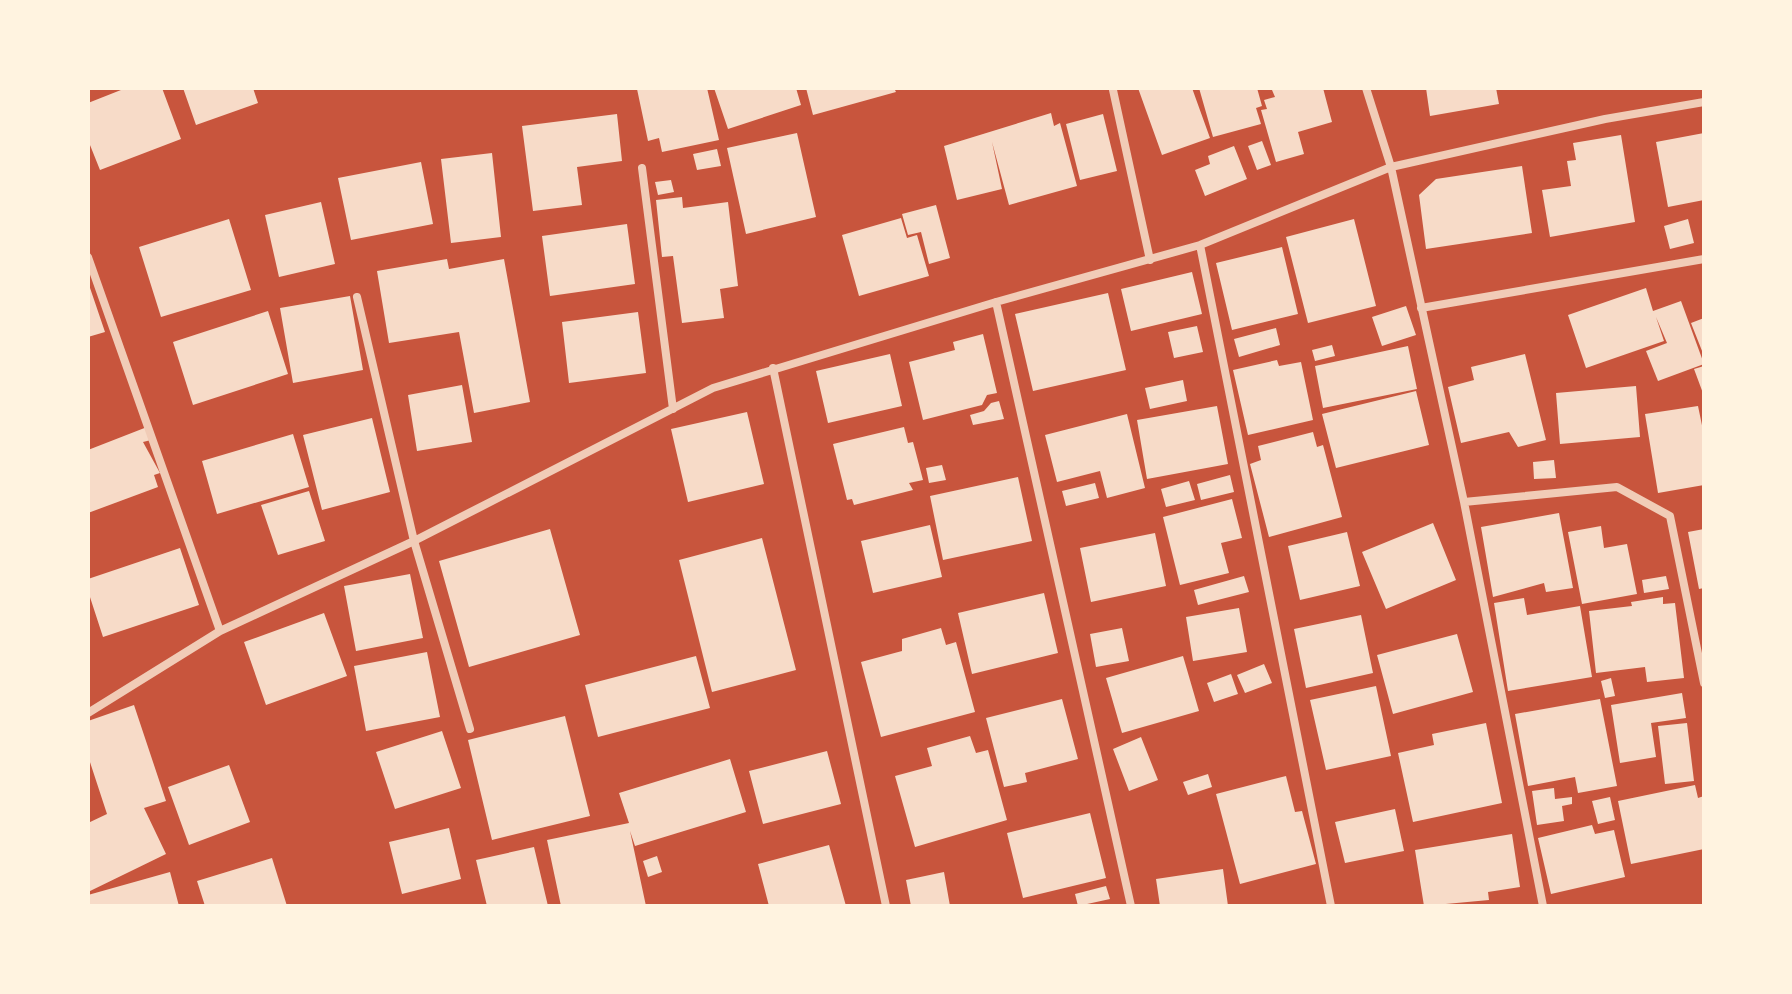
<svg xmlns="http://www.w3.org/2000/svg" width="1792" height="994" font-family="'IBM Plex Serif',serif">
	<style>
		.building { fill: #f7dbc8 }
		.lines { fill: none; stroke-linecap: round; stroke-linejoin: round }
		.minor { stroke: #f1ccb7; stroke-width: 8 }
	</style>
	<rect width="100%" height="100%" fill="#c8553d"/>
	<!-- building -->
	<path class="building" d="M126,88H162L181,139L100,170L88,140V103Z
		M183,88H253L258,103L196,125Z
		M707,88L719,140L662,152L659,138L648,141L637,89Z
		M714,88H796L801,105L728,129Z
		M806,88H894L896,92L813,115Z
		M1138,88H1192L1210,138L1162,155Z
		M1199,88H1257L1262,106L1256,108L1261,124L1213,137Z
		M1281,88H1323L1332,122L1298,132L1304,154L1276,162L1261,110L1267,109L1264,100L1275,97L1272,90Z
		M1426,88H1496L1499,104L1430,116Z
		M1051,113L1054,126L1060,123L1077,186L1009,205L992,142L1002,189L957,200L944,146Z
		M617,114L622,161L577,167L582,205L533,211L522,126Z
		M1103,114L1117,171L1080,180L1066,124Z
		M797,133L816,217L746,234L727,148Z
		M1704,133V200L1668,207L1656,142Z
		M1621,135L1635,222L1550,237L1542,190L1571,186L1567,161L1576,160L1573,143Z
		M1262,141L1271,165L1257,170L1248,146Z
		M1234,146L1247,179L1205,196L1195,170L1210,164L1208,156Z
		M717,149L721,166L697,170L693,154Z
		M492,153L501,237L451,243L441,159Z
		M421,162L433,224L351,240L338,178Z
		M1522,166L1532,233L1426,249L1419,195L1436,179Z
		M671,180L674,192L658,195L655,182Z
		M682,197L683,208L728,202L738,286L720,289L724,318L682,323L673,256L662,257L656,200Z
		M321,202L335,264L279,277L265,215Z
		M936,205L950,258L929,264L921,232L908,235L902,214Z
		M901,218L907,238L917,235L929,276L859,296L842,235Z
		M229,219L251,290L161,317L139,247Z
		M1354,219L1376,306L1308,323L1286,237Z
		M1688,219L1694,243L1670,249L1664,226Z
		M627,224L635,284L550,296L542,236Z
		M1282,247L1298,314L1232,330L1216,263Z
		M447,259L449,269L504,259L530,402L474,413L459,332L389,343L377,271Z
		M1192,272L1202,314L1131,331L1121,289Z
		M88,282L105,332L88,337Z
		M1646,288L1653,311L1681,301L1704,364L1658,381L1646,351L1667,343L1656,317L1664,341L1586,368L1568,315Z
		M1108,293L1126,370L1033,391L1015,314Z
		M350,296L363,370L293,383L280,308Z
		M1406,306L1416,335L1382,346L1372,317Z
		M268,311L288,374L193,405L173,342Z
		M638,312L646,373L569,383L562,322Z
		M1704,318V356L1691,323Z
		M1197,326L1203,352L1174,358L1168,332Z
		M1276,328L1280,345L1239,357L1234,339Z
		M983,334L997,393L987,395L982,405L923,420L909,362L955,350L953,342Z
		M1332,345L1335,356L1315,361L1312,350Z
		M1408,346L1417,389L1323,408L1315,366Z
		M890,354L902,406L828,423L816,371Z
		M1525,354L1546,440L1518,447L1509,432L1461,443L1448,387L1474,380L1471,367Z
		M1277,360L1279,366L1301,362L1313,420L1248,435L1233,370Z
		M1704,366V396L1694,369Z
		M1183,380L1187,401L1150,409L1145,388Z
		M462,385L472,442L417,451L408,395Z
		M1636,386L1640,437L1560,444L1556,393Z
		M1416,391L1429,445L1336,468L1322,414Z
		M999,401L1004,419L973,425L970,415L984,411L991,403Z
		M1217,406L1228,464L1147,479L1137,420Z
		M1698,406L1704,435V485L1658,493L1645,414Z
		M747,412L764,484L688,502L671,429Z
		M1127,414L1145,488L1107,498L1100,471L1057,482L1045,435Z
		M372,418L390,492L322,510L303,435Z
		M147,427L151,440L143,442L160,473L154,475L158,487L88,513V450Z
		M904,427L908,443L913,442L923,480L909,483L913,490L854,505L852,499L847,500L833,444Z
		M1313,432L1317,447L1323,445L1342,517L1269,537L1250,464L1261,460L1258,446Z
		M293,434L309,487L217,514L202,461Z
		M1554,460L1556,478L1534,479L1533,462Z
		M942,465L946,480L929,483L926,468Z
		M1230,475L1234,492L1201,500L1197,484Z
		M1018,477L1032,541L943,560L930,496Z
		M1189,481L1195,500L1166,507L1161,489Z
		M1095,483L1099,498L1066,506L1062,491Z
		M309,491L325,541L278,555L261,505Z
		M1232,499L1242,538L1221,543L1229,573L1180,585L1163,517Z
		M1559,513L1573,588L1546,592L1544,583L1493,597L1481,527Z
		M1433,523L1456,580L1386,609L1362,552Z
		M930,525L942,577L873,593L861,541Z
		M1601,526L1604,548L1627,544L1637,594L1582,604L1568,532Z
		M550,529L580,635L469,667L439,561Z
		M1704,529V588L1699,589L1688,532Z
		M1347,532L1360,586L1300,600L1288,546Z
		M1155,533L1166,586L1091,602L1080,548Z
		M762,538L796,670L712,692L679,560Z
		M180,548L199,605L103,637L88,591V579Z
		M410,574L423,638L356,651L344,586Z
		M1244,576L1249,592L1198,605L1194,590Z
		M1666,576L1669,589L1644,593L1642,580Z
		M1044,593L1058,653L972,674L958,613Z
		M1663,597V604L1675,603L1684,678L1647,682L1645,667L1596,673L1589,611L1632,606L1631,602Z
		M1524,598L1527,615L1580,606L1592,677L1508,691L1494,603Z
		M1239,608L1247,652L1193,661L1186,617Z
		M324,613L347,676L266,705L244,642Z
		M1361,615L1373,673L1306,688L1294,629Z
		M941,628L946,645L956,642L975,712L881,737L861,662L902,651V639Z
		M1122,628L1129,661L1096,667L1090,634Z
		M1457,634L1473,692L1393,714L1377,655Z
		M427,652L440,717L366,731L354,666Z
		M696,656L710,708L598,737L585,685Z
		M1183,656L1199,711L1122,733L1106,678Z
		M1264,664L1272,683L1245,693L1237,675Z
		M1231,674L1238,694L1214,702L1207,683Z
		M1611,678L1615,696L1605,698L1601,681Z
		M1376,686L1391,756L1326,770L1310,700Z
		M1682,693L1686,718L1651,723L1656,757L1620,763L1611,705Z
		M1062,699L1078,759L1025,773L1027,782L1004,787L986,718Z
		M1600,699L1617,786L1578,793L1575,777L1528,786L1515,714Z
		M134,705L166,801L144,808L166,854L88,892V823L107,814L88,756V721Z
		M565,716L590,816L492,840L468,740Z
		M1486,723L1502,803L1413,822L1398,753L1434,745L1432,734Z
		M1687,723L1694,781L1665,784L1658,726Z
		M442,731L461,788L395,809L376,752Z
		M970,736L976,753L988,750L1007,820L915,847L895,776L932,766L927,748Z
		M1141,737L1158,780L1129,791L1113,749Z
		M827,751L841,804L763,824L749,771Z
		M730,759L746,812L635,846L630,831L646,906H561L547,840L629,823L619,793Z
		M229,765L250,822L189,845L168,787Z
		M1208,774L1212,787L1188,795L1183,782Z
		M1286,776L1295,812L1302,811L1316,864L1240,884L1216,794Z
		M1695,785L1698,798L1704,796V849L1631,864L1618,801Z
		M1554,788L1555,799L1572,797V804L1562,806L1564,821L1537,825L1532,791Z
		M1610,797L1615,820L1598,824L1592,801Z
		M1395,809L1404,851L1345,863L1335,822Z
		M1090,813L1106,878L1023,898L1007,833Z
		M1592,825L1595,834L1614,830L1625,877L1551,894L1538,838Z
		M449,828L461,879L402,894L389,842Z
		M1512,834L1520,887L1488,892L1489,900L1424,906L1415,850Z
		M829,845L846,906H769L758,864Z
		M534,847L548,906H487L476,860Z
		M657,856L662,872L648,877L643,861Z
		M272,858L287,906H205L197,881Z
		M1223,869L1228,906H1160L1156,879Z
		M170,872L179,906H88V895Z
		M944,872L950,906H911L906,880Z
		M1106,886L1110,899L1078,906L1075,894Z"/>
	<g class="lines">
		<!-- minor -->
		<path class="minor" d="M1366,88L1391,167L1464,502L1543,906
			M1113,90L1150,260
			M642,168L673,409
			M1200,245L1331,906
			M88,257L220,631
			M357,297L414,541L470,729
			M996,302L1131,906
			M1421,308L1704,259
			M773,368L886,906
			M1464,502L1617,487L1670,516L1704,683
			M88,713L220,631L414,541L713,388L996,302L1200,245L1391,167L1605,119L1704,102"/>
	</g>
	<!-- border -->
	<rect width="1792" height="994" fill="none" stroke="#fff3e0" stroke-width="180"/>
</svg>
